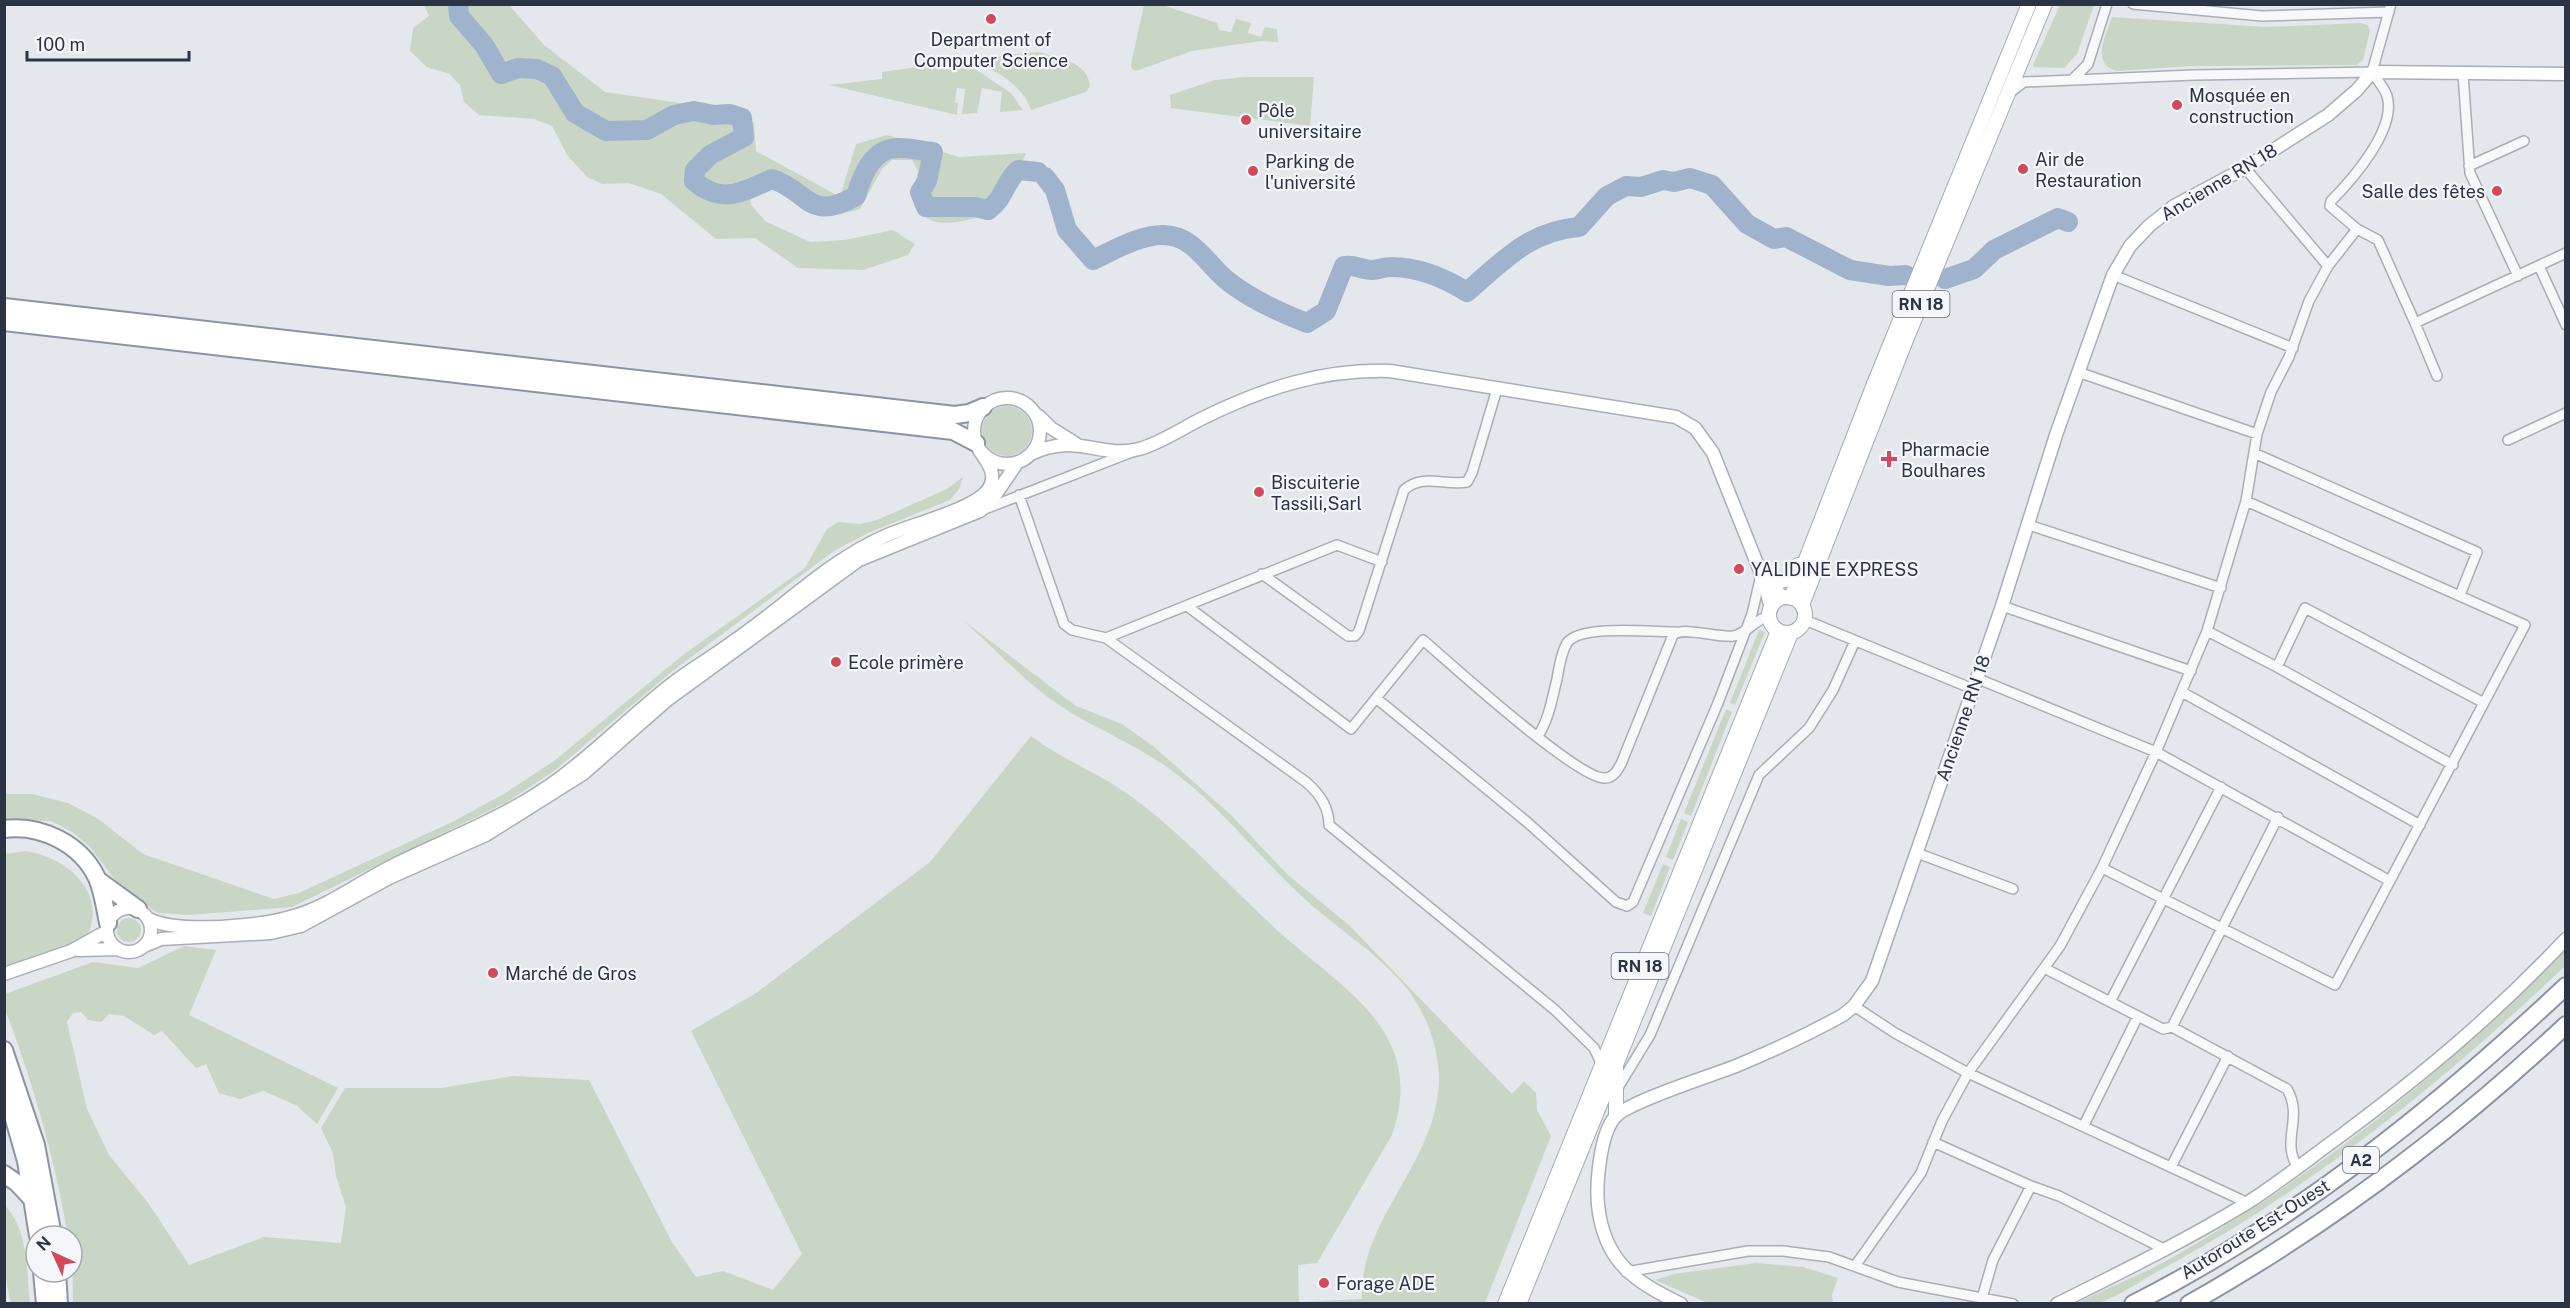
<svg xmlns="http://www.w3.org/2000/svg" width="2570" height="1308" font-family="'Public Sans',sans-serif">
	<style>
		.green { fill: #c9d6c5 }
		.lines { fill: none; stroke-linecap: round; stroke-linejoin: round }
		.river { stroke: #9fb4cc; stroke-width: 20 }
		.street-casing { stroke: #a9aeb7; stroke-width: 12 }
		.secondary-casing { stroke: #a9aeb7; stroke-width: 15 }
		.primary-casing { stroke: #a3abb8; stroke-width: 16 }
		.highway-casing { stroke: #8b94a3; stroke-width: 20 }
		.street { stroke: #f7f8fa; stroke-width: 9 }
		.secondary { stroke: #fff; stroke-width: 12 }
		.primary { stroke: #fff; stroke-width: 14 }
		.highway { stroke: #fff; stroke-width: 16 }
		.poi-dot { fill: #d1495b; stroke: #f4f6f9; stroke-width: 2 }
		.labels { text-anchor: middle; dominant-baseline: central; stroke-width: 4.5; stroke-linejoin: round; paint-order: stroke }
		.shield { fill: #f4f6f9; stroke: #676e7b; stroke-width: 1.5 }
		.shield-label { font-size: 16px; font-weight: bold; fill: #2b3445 }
		.poi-label { font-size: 18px; fill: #2b3445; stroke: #f4f6f9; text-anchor: start }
		.street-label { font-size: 18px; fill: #2b3445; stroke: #f4f6f9 }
	</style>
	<rect width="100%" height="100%" fill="#e4e7ec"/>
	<!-- green -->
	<path class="green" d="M424,5H509L544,45L605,92L741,112L754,123L756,151L840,197L856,144L887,135L959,157L1026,153L1003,208C962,226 900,240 918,171L912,160H892L882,169L860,209C843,214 821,220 804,210C785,199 790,186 762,182L750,192L751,205L765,221L810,242L845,240L893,230L915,244L908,255L863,270L798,268L755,238L716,239L661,194L629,183L602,184L587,177L567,155L552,126L534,119L479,115L464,102L460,85L449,74L427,67L410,51L413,28L429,16Z
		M1144,5H1162L1217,23L1219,30L1231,32L1236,19L1251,23L1248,33L1261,37L1265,27L1277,29L1278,42L1261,41L1192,51L1136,71L1132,69L1131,64Z
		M2060,5H2094L2077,54L2064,68L2034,67L2033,65Z
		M2112,17L2266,27L2360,23L2368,25L2370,31L2363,60L2356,65L2191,66L2117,71C2090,64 2106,35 2112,17Z
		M1038,52C1057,58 1088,61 1090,86L1086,92L1031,110C1023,84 994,71 972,59Z
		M963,61L1011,93L1023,110L1000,112L1002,92L982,88L977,113L962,114L965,89L957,88L955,102L958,103L957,115L829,85L882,79V72Z
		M1244,77H1314L1310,126L1171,108L1170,95L1215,80Z
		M982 431a25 25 0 1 1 50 0a25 25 0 1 1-50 0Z
		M963,477L959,489L950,500L868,533L834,551L670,673L554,771L507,802L292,907L189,915L158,913L122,889L90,847L72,832L51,821L5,820V794H32L68,803L97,818L143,854L274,899L299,893L452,822L504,794L554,761L683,655L805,568L827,529L838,522L860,524L877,520L947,489Z
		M964,621L1076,706L1122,724L1153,746L1231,815L1288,875L1350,926L1512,1094L1524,1081L1536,1093L1537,1110L1551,1136L1485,1303H73L72,1236H68C54,1155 34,1086 5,1009V994L93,962L138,968L184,946L216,950L189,1015L338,1088L317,1124L296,1105L263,1091L240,1099L219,1093L206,1064L196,1068L162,1031L154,1035L124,1016L109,1014L101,1022L88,1020L81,1012L73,1013L67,1022L87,1109L109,1155L149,1204L189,1265L264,1237L341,1243L346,1207L336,1176L333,1153L321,1128L345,1088H441L513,1076L589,1080L672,1242L696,1277L723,1271L773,1290L802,1254L691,1031L756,993L930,862L1031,736C1064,761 1104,775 1136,800C1188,839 1230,887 1277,930C1342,989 1428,1031 1392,1135L1317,1263L1298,1265L1299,1302L1362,1299C1359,1218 1439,1162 1439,1077C1438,1045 1425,1010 1404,985C1376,952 1338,929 1307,901C1258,857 1218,802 1164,765C1130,741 1090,727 1056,703C1023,680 994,648 964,621Z
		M1759,630L1765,632L1735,705L1730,703Z
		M1726,709L1732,712L1691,816L1684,813Z
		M1681,819L1688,822L1673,860L1666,857Z
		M26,851C69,858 109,894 86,939L5,971V854Z
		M1663,864L1670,867L1651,916L1643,913Z
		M117 930a12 12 0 1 1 24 0a12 12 0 1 1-24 0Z
		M2565,949L2564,967C2443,1082 2311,1189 2164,1268C2145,1278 2115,1299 2095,1304C2090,1305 2083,1304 2077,1303C2109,1287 2144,1274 2175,1256C2319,1173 2451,1068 2565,949Z
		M4,1204C29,1231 26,1268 30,1303H11L5,1275Z
		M1756,1263L1803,1267L1838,1278L1832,1295L1833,1303H1708L1655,1280L1674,1274Z"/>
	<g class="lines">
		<!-- river -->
		<path class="river" d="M458,4L459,16L484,45L501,74L518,68L537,69L552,76L575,113L606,131L647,130L674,115L694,111L714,115L730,114L742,118L744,137L710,155L695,170L694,181C722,205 742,192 772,179C809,191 808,223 856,196C861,178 872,149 896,148C908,147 921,151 933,152L927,181L920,192L926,207H975L988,210C1005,198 1004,183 1018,170L1038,172
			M1045,177L1055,190L1067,230L1093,260C1114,250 1139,235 1163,235C1194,235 1207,265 1229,282C1251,299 1281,313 1307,323L1326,311L1344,266C1355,264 1361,270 1372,270C1378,270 1384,267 1391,267C1419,267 1443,277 1467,292C1503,261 1529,231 1579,227L1607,196L1626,186L1641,187L1663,180L1674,182L1690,178L1712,185L1747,224L1774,239L1786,237L1850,270L1889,276L1906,275
			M1945,279L1974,269L1994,250L2058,218L2068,222"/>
		<!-- street casing -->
		<g class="street-casing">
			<path id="street" d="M2133,4L2262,16L2389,12
				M2372,72C2377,80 2384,87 2387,96C2397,129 2352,180 2331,201L2330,206L2357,229L2378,240L2415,323L2566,253
				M2372,72L2391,4
				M2463,74L2470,173L2518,276
				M2073,79L2088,64L2107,4
				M2012,91L2024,82L2194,75L2372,72
				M2469,166L2524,141
				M2245,168L2328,266
				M2539,266L2566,325
				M2113,275L2293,348
				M2415,323L2437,376
				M2078,372L2257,434
				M2508,440L2566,413
				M2254,453L2477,552L2460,595
				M1019,495L1064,624L1072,630L1106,638L1306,782C1319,793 1329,807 1329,825L1555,1010L1594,1048L1601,1063
				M985,509L1132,452
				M2029,525L2221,588
				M1262,574L1348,636H1355L1359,631L1404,490C1423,473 1444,486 1467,482L1472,473L1497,389
				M1187,606L1351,729L1423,640C1450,663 1578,780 1605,778C1613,778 1617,771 1621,764L1673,635C1684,626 1717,638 1733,636C1747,634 1755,619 1769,616
				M2002,606L2191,671
				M1805,620L1973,689
				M2207,631L2277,667L2453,765
				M1106,638L1337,545L1382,562
				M2277,667L2305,608L2484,703
				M1976,678L2156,752L2390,881
				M2182,692L2420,825
				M1376,698L1527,822L1616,902L1627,906L1633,902L1718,703L1752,614L1761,575
				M1538,736C1549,719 1552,699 1557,679C1559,667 1561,653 1567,643C1580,624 1653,632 1676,632
				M1917,853L2013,889
				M2102,868L2335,985L2525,625L2246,501
				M2044,968L2163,1029L2172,1027L2287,1089C2304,1119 2280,1140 2298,1168
				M2110,1002L2221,787
				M1854,1006L1895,1033L1968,1073L2248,1203
				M2172,1027L2278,817
				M1619,1086L1650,1035L1759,775L1809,728L1833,690L1855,641
				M2084,1125L2138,1016
				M1933,1142L2031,1186L2059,1196L2166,1250
				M2171,1167L2228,1056
				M1855,1266L1921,1173L1942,1121L1968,1073L2060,946L2102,868L2156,752L2207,631L2246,501L2257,434L2271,392L2289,357L2309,301L2328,266L2357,229
				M1626,1272L1748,1251H1783L1829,1257L1898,1282L2013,1304
				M1982,1298L1993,1260L2031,1186"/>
		</g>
		<!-- secondary casing -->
		<g class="secondary-casing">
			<path id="secondary" d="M974 431a33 33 0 1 1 66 0a33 33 0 1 1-66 0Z
				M1039,416L1051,428L1075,443
				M1031,454C1074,432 1101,459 1139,449C1161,443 1184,427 1205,417C1265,388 1322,369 1390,371L1676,417L1695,428L1713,453L1764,581L1771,609
				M1765,582L1785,598
				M107 930a22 22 0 1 1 44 0a22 22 0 1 1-44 0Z
				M149,919C178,934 262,926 294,916C330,906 364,879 398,863C455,835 507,817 560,778C599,749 634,713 673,683C691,669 712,657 731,643C783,608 828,561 885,536C910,525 971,510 987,491C999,476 988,463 979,450
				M144,946L161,939L271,933L301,926L389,878L486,835L583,774L666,701L859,560L980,511L992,500L1017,463
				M78,950L118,949
				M4,974L71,951L107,931
				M1681,1304C1634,1281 1604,1262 1598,1205C1596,1183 1600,1134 1615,1117C1627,1102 1713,1075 1736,1066C1772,1051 1809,1034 1843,1015L1854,1006L1872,981L2002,606L2056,435L2113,275L2130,246L2149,226L2174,206L2245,168L2328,115L2357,90L2372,72L2566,74
				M2057,1304C2121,1272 2185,1241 2247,1203C2280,1182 2311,1157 2343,1134C2426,1072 2494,1015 2566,939"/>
		</g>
		<!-- primary casing -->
		<g class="primary-casing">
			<path id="primary" d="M1761,575C1778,583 1790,585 1798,565
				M1769 615a18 18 0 1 1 36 0a18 18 0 1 1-36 0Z
				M1791,598L1874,384L2029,4
				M1802,605L1906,340L2045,4
				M1616,1115V1067
				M1505,1304L1778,631
				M1519,1304L1791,633"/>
		</g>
		<!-- highway casing -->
		<g class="highway-casing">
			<path id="highway" d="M4,307L955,415L969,413L983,407
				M4,322L953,431L976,443
				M4,829C41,824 81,844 97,878C103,892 105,908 108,923
				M98,880L138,909
				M4,1050L36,1145L53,1236
				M4,1084L26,1161L38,1236
				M4,1174L17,1183L32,1199
				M42,1272L45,1304
				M57,1272L59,1304
				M2133,1304C2293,1223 2436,1108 2566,986
				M2189,1304C2325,1227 2452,1132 2566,1025"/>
		</g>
		<!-- street -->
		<use href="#street" class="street"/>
		<!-- secondary -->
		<use href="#secondary" class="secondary"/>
		<!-- primary -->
		<use href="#primary" class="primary"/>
		<!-- highway -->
		<use href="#highway" class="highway"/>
	</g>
	<!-- markers -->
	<g class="poi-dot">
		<circle cx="991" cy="19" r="6"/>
		<circle cx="2177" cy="105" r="6"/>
		<circle cx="1246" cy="120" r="6"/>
		<circle cx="2023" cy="169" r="6"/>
		<circle cx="1253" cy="171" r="6"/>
		<circle cx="2497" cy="191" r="6"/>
		<path d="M1886 450h6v6h6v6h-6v6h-6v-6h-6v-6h6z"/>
		<circle cx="1259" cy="492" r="6"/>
		<circle cx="1739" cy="569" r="6"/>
		<circle cx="836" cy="662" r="6"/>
		<circle cx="493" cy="973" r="6"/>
		<circle cx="1324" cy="1283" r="6"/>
	</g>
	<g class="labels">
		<!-- shield labels -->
		<g class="shield">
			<rect x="1892.5" y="291" width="57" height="26" rx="4.5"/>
			<rect x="1611.5" y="953" width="57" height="26" rx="4.5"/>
			<rect x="2343" y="1147" width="36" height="26" rx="4.5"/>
		</g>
		<g class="shield-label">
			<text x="1921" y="304">RN 18</text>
			<text x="1640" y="966">RN 18</text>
			<text x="2361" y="1160">A2</text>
		</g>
		<!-- poi labels -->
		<g class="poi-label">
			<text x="991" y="39" text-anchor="middle">Department of<tspan x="991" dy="21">Computer Science</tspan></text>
			<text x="2189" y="95">Mosquée en<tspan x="2189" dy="21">construction</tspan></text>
			<text x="1258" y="110">Pôle<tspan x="1258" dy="21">universitaire</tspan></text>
			<text x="2035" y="159">Air de<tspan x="2035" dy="21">Restauration</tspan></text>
			<text x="1265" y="161">Parking de<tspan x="1265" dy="21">l'université</tspan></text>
			<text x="2485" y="191" text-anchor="end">Salle des fêtes</text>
			<text x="1901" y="449">Pharmacie<tspan x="1901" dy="21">Boulhares</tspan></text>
			<text x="1271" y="482">Biscuiterie<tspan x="1271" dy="21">Tassili,Sarl</tspan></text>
			<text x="1751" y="569">YALIDINE EXPRESS</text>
			<text x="848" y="662">Ecole primère</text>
			<text x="505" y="973">Marché de Gros</text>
			<text x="1336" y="1283">Forage ADE</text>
		</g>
		<!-- street labels -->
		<g class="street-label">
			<text transform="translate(2219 182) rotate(-31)">Ancienne RN 18</text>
			<text transform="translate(1963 718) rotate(-71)">Ancienne RN 18</text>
			<text transform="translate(2255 1229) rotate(-32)">Autoroute Est-Ouest</text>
		</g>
	</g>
	<!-- border -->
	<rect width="2570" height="1308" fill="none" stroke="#2b3445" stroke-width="12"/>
	<!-- north arrow -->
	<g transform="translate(54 1254) rotate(315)"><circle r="28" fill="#f4f6f9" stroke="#a4a8b1" stroke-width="1.5"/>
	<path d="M0-4.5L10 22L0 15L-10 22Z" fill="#d1495b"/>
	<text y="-9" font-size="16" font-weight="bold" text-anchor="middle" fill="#2b3445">N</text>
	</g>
	<!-- scale -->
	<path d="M27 51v9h162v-9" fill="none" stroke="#2b3445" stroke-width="3"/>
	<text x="36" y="51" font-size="18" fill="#2b3445" stroke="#f4f6f9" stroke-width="4.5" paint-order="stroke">100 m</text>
</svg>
